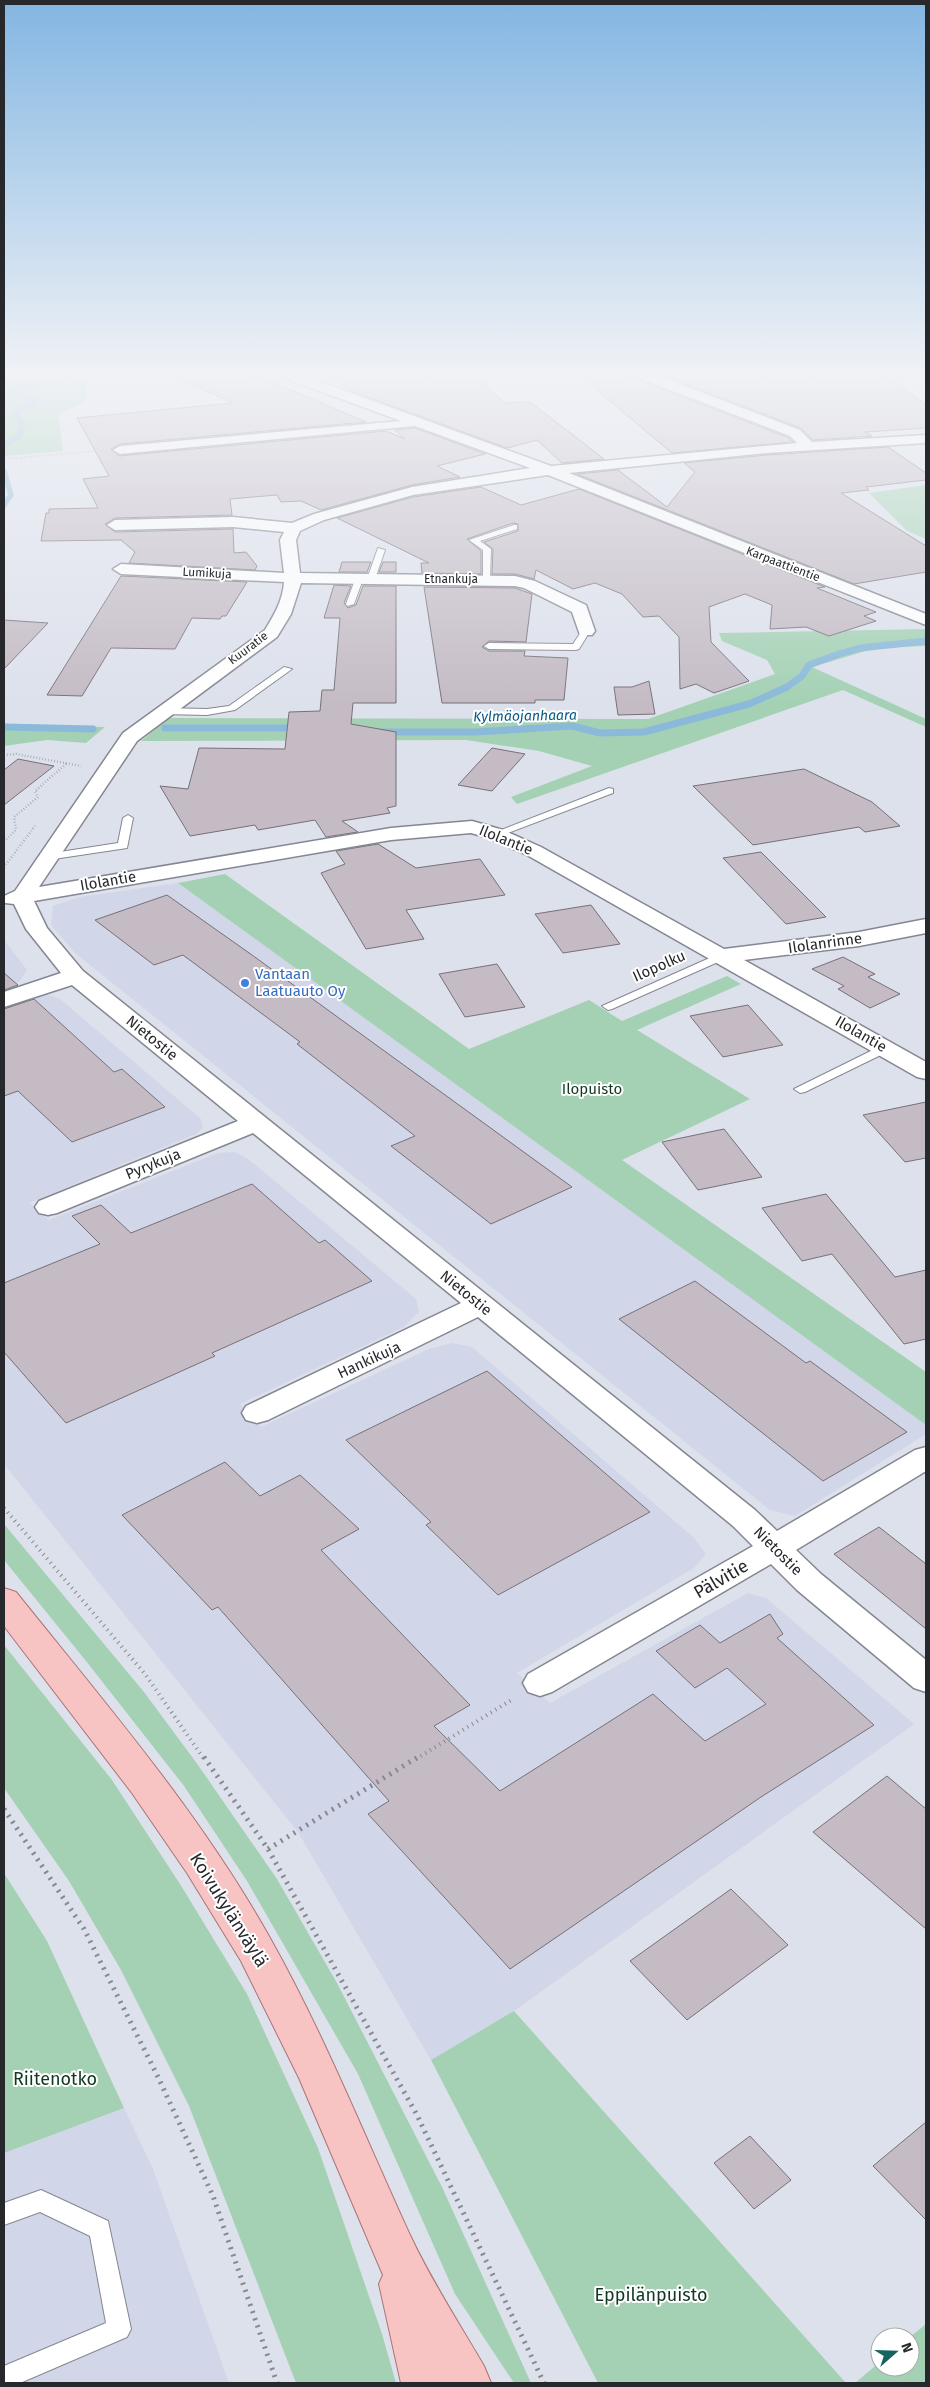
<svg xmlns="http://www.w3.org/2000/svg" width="930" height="2387" font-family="'Fira Sans',sans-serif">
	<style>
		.built { fill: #d1d6e8 }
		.green { fill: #a4d1b4 }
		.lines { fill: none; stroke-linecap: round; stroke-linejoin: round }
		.stream-far1 { stroke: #8bb9d9; stroke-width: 5.5 }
		.stream { stroke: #8bb9d9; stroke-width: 7 }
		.building { fill: #c4bbc5; stroke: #777079 }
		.service-casing { stroke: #848791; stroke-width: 2 }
		.minor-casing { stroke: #848791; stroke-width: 3 }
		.primary-casing { stroke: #ab7374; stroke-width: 2 }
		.path-far3 { stroke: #868991; stroke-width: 2; stroke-dasharray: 0.5 2; stroke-linecap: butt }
		.path-far2 { stroke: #868991; stroke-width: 2.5; stroke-dasharray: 0.5 2.5; stroke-linecap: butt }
		.path-far1 { stroke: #868991; stroke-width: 4; stroke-dasharray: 1 4.5; stroke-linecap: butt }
		.path { stroke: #868991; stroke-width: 5; stroke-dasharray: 2 5.5; stroke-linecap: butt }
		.service { fill: #fff; fill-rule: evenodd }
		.minor { fill: #fff; fill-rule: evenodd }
		.primary { fill: #f8c4c3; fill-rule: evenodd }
		.shop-dot { fill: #3f7fe0; stroke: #fff; stroke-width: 2 }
		.labels { text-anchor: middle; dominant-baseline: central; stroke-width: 4; stroke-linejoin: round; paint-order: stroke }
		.far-street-label { font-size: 12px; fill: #26282c; stroke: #fff }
		.far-water-label { font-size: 14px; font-style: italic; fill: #065a83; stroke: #fff }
		.street-label { font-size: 15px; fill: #26282c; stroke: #fff }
		.shop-label { font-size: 15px; fill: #366cbe; stroke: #fff; text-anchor: start }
		.park-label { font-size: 15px; fill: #103823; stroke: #fff }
		.near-street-label { font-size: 18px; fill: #26282c; stroke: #fff }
		.near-park-label { font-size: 18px; fill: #103823; stroke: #fff }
	</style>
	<rect width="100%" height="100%" fill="#dde1ec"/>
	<!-- built -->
	<path class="built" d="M178,883L926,1425V1434L795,1516L770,1510L75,953L51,925L53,906L80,897Z
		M4,940L27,970L19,982L4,987Z
		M37,995H49L60,999L201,1119L203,1128L196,1134L29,1203L49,1220L218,1153L234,1152L247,1158L416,1299L419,1312L404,1327L240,1404L261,1427L429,1349L452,1343L472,1347L693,1537L706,1554L694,1568L517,1673L550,1703L748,1593L766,1598L914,1724L514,2011L431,2060L298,1832L4,1464V1007Z
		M124,2108L153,2169L229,2383H4V2153Z"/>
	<!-- green -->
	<path class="green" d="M436,370H529L448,377Z
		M69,374L86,384L87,401L58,414L63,451L4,456V378Z
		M926,485V539L907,531L869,493Z
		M926,629V646L876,648L812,667L926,719V727L843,690L517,804L511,797L592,766L539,751L466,740L141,741L169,718L648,719L775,674L767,660L722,641L719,633Z
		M4,725H11L105,727L86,743L47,740L4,746Z
		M225,874L469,1049L589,1000L622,1021L727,976L741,984L637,1030L750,1099L622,1160L926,1372V1425L178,883Z
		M4,1524L144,1692L198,1765L277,1879L337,1983L442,2187L531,2383H514L455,2294L358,2074L247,1881L184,1786L86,1661L4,1560Z
		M4,1645L112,1780L180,1884L247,1994L318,2148L382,2334L396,2383H296L189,2106L121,1970L69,1881L4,1788Z
		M4,1873L47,1941L124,2108L4,2153Z
		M514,2011L846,2383H598L431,2060Z
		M926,2324V2383H855L880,2362V2367H910V2337Z"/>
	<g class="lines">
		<!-- stream-far1 -->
		<path class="stream-far1" d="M4,445L20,436L22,424L15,415C21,407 30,408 36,400L9,391L14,387L34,384L36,378L33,376
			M4,471L11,495L4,505"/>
		<!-- stream -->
		<path class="stream" d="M4,727L93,729
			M165,728H300
			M376,732H476L572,726L600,733L644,732L749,704L787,687L802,676L809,665L839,654L860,648L926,641"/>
	</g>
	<!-- building -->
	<path class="building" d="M160,370H244L366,422L120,444L111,449L119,456L386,431L405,439L395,430L415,428L485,454L437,466L460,477L412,485L321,510L301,501L281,502L277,495L230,499L232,515L115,518L105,524L115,532L233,529L234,553L246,552L257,566L255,570L129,563L135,552L121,540L41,541L46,513H49V509L98,508L83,479L109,476L77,418L233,403Z
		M325,370H422L438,383L478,379L505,403L530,402L604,459L562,463L537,440L507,448L349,390Z
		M573,370H623L625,375L789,438L793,442L672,453Z
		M648,370H812L813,376L882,372L926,405V428L865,432L872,436L813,440L801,428Z
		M888,447L926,473V480L866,487L869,490L841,493L926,546V572L854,584L577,474L618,470L667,507L695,472L684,463L767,455Z
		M481,487L521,505L579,489L825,587L817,588L876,612L864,616L876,621L829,636L806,627L770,629L772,605L745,594L709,607L711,642L749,681L714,693L696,684L680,689L679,637L659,616L643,617L622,594L595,583L573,589L536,570L534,579L515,574H492L493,549L484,542L518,531V524L513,523L467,539L481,551V574L422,573L421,563H429L337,518L413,497Z
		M342,562H371L367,572H339Z
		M383,562H396V572H379Z
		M121,576L247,582L226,616H222L220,619L192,618L175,649L111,648L82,696L47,695Z
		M334,585L351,586L344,603L348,608L356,605L363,586H396V703H353L351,724L396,732V806L387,808L390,813L342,821L358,832L326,837L315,820L258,830L255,825L190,836L160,786L188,789L199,748L285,749L289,712L320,711L322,690H334L340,618H324Z
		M424,587L515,588L532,594L526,642L489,641L482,647L489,651H525L524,656L568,658L564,700H535V703H442Z
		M4,620L48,623L4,669Z
		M649,681L655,714L618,715L614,687H632Z
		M492,748L525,754L492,791L458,785Z
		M18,759L54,766L4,805V770Z
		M804,769L872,802L900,826L865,832L859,827L753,845L693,786Z
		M378,844L416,868L480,859L505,895L406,910L424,939L366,949L321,873L345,864L336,851Z
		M761,852L826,917L786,924L723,858Z
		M167,895L252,955L572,1187L491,1224L391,1146L415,1136L297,1044L300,1042L183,955L154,965L95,920Z
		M591,905L620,944L563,953L535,914Z
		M843,957L875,974L868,977L900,994L870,1008L838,989L844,986L812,969Z
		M497,964L525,1007L465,1017L439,974Z
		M4,973L18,985L4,990Z
		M34,999L114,1072L122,1069L165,1107L72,1142L18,1091L4,1096V1009Z
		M748,1005L783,1045L723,1057L690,1016Z
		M926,1102V1158L905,1162L863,1115Z
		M724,1129L762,1177L698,1190L662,1142Z
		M252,1184L319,1243L325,1240L372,1281L212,1353L215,1356L66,1423L4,1352V1283L100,1244L72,1216L101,1205L131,1233Z
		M826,1194L895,1277L926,1270V1339L904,1344L832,1254L802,1261L762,1208Z
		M695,1281L806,1363L810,1361L907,1432L823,1481L619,1319Z
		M487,1371L650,1512L498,1595L426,1525L431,1522L346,1440Z
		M225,1462L260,1496L300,1475L359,1529L321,1550L470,1705L434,1726L500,1791L653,1694L705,1741L766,1704L727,1668L695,1688L656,1651L700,1625L720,1643L770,1614L783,1634L777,1638L874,1725L761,1797L510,1969L368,1814L389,1801L218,1607L212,1610L122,1515Z
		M879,1527L926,1564V1629L834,1554Z
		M887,1776L926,1809V1929L813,1832Z
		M731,1889L788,1945L687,2020L630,1961Z
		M926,2122V2220L873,2166Z
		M750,2136L791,2180L754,2209L714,2163Z"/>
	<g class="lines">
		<!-- service casing -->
		<g class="service-casing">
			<path id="service" d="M514,525H517V529L480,541L491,549L490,580L483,582V550L469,540Z
				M378,548L385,550L375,579L368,581L367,579Z
				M356,577L363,579L354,604L347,606L346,604Z
				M586,628L590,631L579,649L576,650L489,649L484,646L489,643L573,644L583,629Z
				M284,667L292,669L235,710L207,715L162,714L157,711L162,708L207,709L229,706Z
				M609,788L613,789V793L500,836L496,837L491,834Z
				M128,815L133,818L127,848L47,860L42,857L47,854L118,843L123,818Z
				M723,952L727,954V958L612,1009L608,1010L602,1006Z
				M885,1044L889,1045L891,1048L889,1051L805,1092L800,1093L794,1089Z
				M41,2190L108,2221L131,2329L127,2337L20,2383H4V2366L106,2323L90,2236L40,2212L4,2225V2203Z"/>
		</g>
		<!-- minor casing -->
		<g class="minor-casing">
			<path id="minor" d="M34,370H94L88,374L4,380V372Z
				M270,370H288L551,466L797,443L790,436L626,373L625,370H643L800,430L812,442L926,435V443L767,453L569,473L926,614V625L548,475L413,495L324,520L300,531L296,540L300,573L515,576L535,581L586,605L595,631L592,635H580L572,612L524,588L515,586L301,583L291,614L277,637L137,741L39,887L391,828L472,821L503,830L541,847L724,949L859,932L926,919V933L859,946L744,960L926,1062V1079L917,1077L527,855L489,838L471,833L391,840L34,901L47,928L83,971L755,1510L777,1531L915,1450L926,1447V1471L796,1550L821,1574L926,1660V1692L914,1688L797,1590L771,1564L552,1692L540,1696L528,1692L523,1683L528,1674L753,1546L733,1526L478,1317L268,1420L257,1423L246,1420L242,1413L246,1406L461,1303L253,1133L57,1213L48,1215L39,1213L35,1207L39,1201L238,1121L72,985L4,1007V992L61,973L26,929L14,904L5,903L4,896L15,891L123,733L265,630C274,615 283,600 284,582L121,574L113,569L121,564L284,573L280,540L284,532L233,527L115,530L107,525L115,520L233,517L292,523L314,514L412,487L530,468L415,426L120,454L113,450L120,446L401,421L271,373Z"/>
		</g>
		<!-- primary casing -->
		<g class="primary-casing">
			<path id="primary" d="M4,1588L16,1592C105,1703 200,1813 270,1938C324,2034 364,2135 410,2235C431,2280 459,2323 484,2366L491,2383H401L379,2284L383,2275L299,2078L241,1961L187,1873L132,1793L4,1626Z"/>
		</g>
		<!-- path-far3 -->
		<path class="path-far3" d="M4,459L96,451"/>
		<!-- path-far2 -->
		<path class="path-far2" d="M4,755L16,754L81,766
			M4,841L16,830L14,817L38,797L35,791L66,764
			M4,867L35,826"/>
		<!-- path-far1 -->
		<path class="path-far1" d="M4,1508L145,1674L204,1759
			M416,1759L513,1699"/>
		<!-- path -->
		<path class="path" d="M204,1757L268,1849L417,2115L544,2383
			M4,1809L84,1929L158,2077L213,2196L277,2383
			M268,1849L418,1757"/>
		<!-- service -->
		<use href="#service" class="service"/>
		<!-- minor -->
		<use href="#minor" class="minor"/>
		<!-- primary -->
		<use href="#primary" class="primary"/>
	</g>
	<!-- sky -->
	<linearGradient id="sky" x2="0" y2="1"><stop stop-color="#83b6e2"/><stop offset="0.53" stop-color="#f0f2f6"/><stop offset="1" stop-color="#f0f2f6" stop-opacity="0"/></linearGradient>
	<rect width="930" height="704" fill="url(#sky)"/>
	<!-- markers -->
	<circle class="shop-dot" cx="245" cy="983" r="5"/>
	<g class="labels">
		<!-- far-street labels -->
		<g class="far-street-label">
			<text transform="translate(783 564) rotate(21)">Karpaattientie</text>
			<text transform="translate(207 573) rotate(3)">Lumikuja</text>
			<text x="451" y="579">Etnankuja</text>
			<text transform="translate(248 648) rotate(-37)">Kuuratie</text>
		</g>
		<!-- far-water labels -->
		<g class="far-water-label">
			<text transform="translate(525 716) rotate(-1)">Kylmäojanhaara</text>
		</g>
		<!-- street labels -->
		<g class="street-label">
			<text transform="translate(506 840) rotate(22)">Ilolantie</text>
			<text transform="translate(108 881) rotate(-10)">Ilolantie</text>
			<text transform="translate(825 943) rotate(-8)">Ilolanrinne</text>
			<text transform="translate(659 966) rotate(-24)">Ilopolku</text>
			<text transform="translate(861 1034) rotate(30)">Ilolantie</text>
			<text transform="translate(152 1038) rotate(39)">Nietostie</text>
			<text transform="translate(153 1164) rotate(-22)">Pyrykuja</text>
			<text transform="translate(466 1293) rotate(39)">Nietostie</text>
			<text transform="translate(369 1360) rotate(-25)">Hankikuja</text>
			<text transform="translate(778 1551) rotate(45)">Nietostie</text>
		</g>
		<!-- shop labels -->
		<g class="shop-label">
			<text x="255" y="974">Vantaan<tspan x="255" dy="17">Laatuauto Oy</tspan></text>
		</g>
		<!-- park labels -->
		<g class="park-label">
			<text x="592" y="1089">Ilopuisto</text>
		</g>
		<!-- near-street labels -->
		<g class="near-street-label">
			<text transform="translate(721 1579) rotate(-30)">Pälvitie</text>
			<text transform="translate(229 1910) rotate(58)">Koivukylänväylä</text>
		</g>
		<!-- near-park labels -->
		<g class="near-park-label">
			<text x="55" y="2079">Riitenotko</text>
			<text x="651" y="2295">Eppilänpuisto</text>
		</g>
	</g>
	<!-- border -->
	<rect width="930" height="2387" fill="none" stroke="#26282c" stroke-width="10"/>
	<!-- north arrow -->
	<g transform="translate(895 2352) rotate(70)"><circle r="24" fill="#ffffff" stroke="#a8a9ab"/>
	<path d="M0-4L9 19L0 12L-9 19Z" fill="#156460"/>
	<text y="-8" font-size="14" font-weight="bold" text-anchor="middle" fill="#26282c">N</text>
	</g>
</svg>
